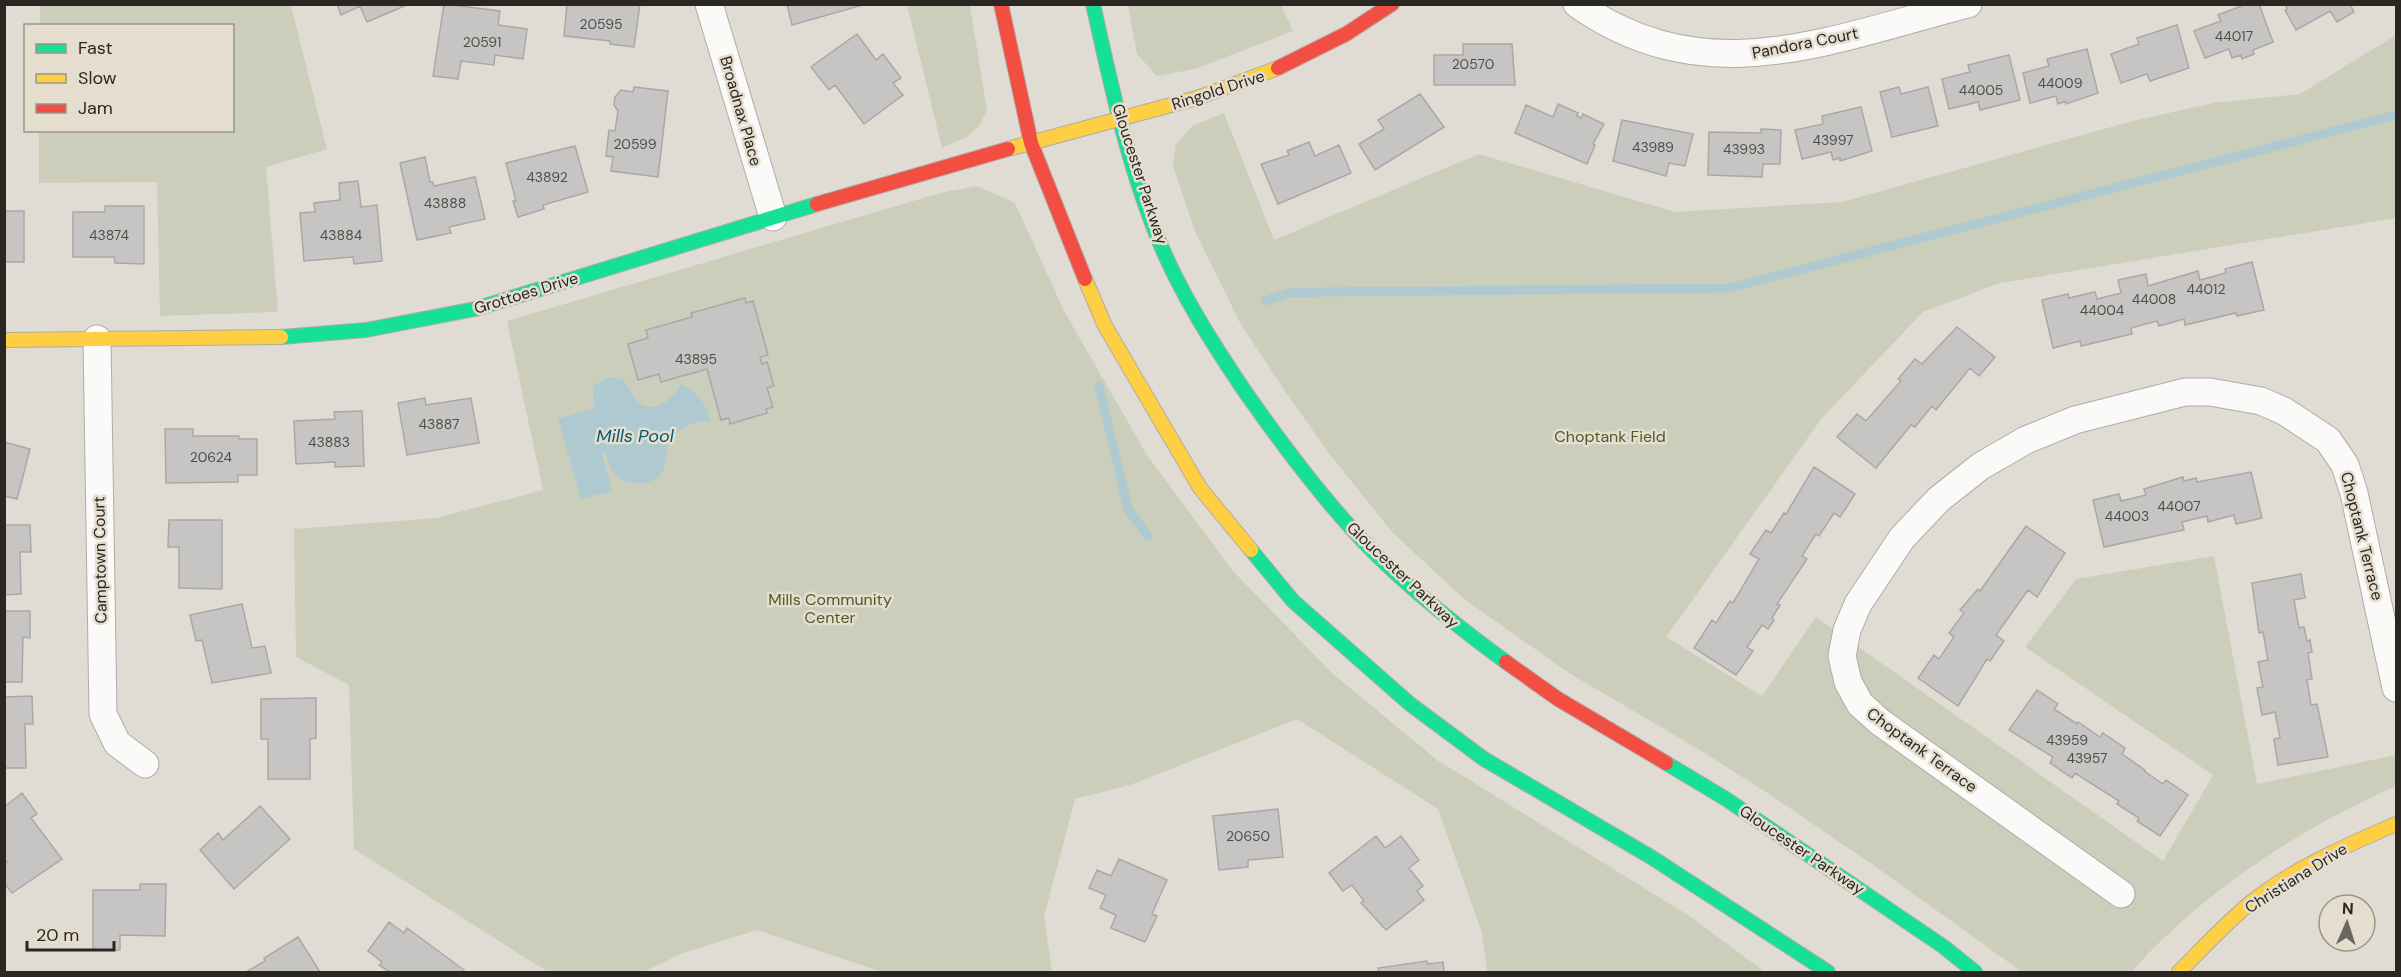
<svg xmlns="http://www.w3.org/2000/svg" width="2401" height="977" font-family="'DM Sans',sans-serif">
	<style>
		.green { fill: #cccebc }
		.water { fill: #afc9d1 }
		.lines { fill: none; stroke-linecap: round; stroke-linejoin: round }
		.stream { stroke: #afc9d1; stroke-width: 9 }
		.building { fill: #c7c5c4; stroke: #aaa8a6; stroke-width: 1.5 }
		.street-casing { stroke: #b0aca6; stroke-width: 29 }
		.fast-casing { stroke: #b0aca6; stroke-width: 16 }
		.slow-casing { stroke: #b0aca6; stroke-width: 16 }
		.jam-casing { stroke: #b0aca6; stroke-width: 16 }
		.street { stroke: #fafaf9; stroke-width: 27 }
		.fast { stroke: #16e098; stroke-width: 14 }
		.slow { stroke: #ffcf43; stroke-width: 14 }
		.jam { stroke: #f24e42; stroke-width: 14 }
		.labels { text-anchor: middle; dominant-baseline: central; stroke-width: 5; stroke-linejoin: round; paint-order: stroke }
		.number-label { font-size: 14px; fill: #514e4a }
		.street-label { font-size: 16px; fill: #2a2722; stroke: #e5decf }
		.park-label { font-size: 16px; fill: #4f5b27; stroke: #e5decf }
		.water-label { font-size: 18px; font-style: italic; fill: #09586e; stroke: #e5decf }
	</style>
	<rect width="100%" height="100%" fill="#e0dcd4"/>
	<!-- green -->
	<path class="green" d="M40,5H291L327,149L266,167L278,312L160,316L157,182L39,183V131L232,130V26L40,25Z
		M907,5H970L987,110L979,126L967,137L942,148Z
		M1128,5H1281L1293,31L1195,69L1157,76L1137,54Z
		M2396,35V218L2000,283L1923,312L1822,418L1666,637L1762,696L1816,617L2163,861L2213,775L2025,647L2076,579L2214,556L2257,784L2396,755V786C2297,830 2204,891 2131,972H2022L1869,862L1766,792L1698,749L1569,673L1464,599L1392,532L1328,452L1285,391L1240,323L1195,231L1173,166L1176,144L1192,126L1224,113L1274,240L1479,154L1675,212L1842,202L2129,122L2213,103L2300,94Z
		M977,186L1015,203L1064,311L1147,455L1232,570L1331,672L1437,760L1691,917L1765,972H1487L1482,933L1438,809L1297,719L1130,785L1075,799L1044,917L1052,972H882L757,930L683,953L643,972H548L354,849L349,685L296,657L294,529L436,518L543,490L507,321L940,193Z"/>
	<!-- water -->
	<path class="water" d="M610,377L623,380C629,386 630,391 634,397C650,419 672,401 681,384C698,393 706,402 710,421C691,421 672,429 667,450C665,457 665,467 662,473C651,488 621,486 612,471C609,465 607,458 606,453H602L612,491L581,499L558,419L594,408L593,386Z"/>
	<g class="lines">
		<!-- stream -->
		<path class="stream" d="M1265,301L1289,293L1324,292L1729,288L2396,115
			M1099,386L1128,509L1148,536"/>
	</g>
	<!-- building -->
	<path class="building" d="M337,4H409L367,22L360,6L341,15Z
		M444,4L500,11L498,25L527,29L523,59L495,55L494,65L461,61L458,79L433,76Z
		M567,4H640L634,47L610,44V41L564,36Z
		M787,4H862L863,5L792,25Z
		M2247,4H2259L2273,42L2253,50L2254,54L2242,59L2241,55L2232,58L2229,49L2205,58L2194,31L2221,21L2218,15Z
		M2285,4H2350L2354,12L2337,22L2330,11L2296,30L2285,10L2287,9Z
		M2177,25L2189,68L2150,81L2147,74L2121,83L2111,54L2139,44L2137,38Z
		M857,34L876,60L883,54L901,78L893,83L903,95L864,124L835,85L829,90L811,67Z
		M1463,44H1512L1515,85H1434V55H1463Z
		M2087,49L2098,93L2066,104V101L2058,104L2056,96L2030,103L2023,73L2049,66L2047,59Z
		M2009,55L2020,100L1980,110L1978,102L1949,109L1942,79L1970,72L1968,65Z
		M634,87L668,91L658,177L611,171L613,157L606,156L609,130L615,131L618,111L614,105L615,97L621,90L633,92Z
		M1899,87L1901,94L1928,87L1938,126L1892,137L1880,92Z
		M1420,94L1444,127L1375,170L1359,144L1384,129L1378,120Z
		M1558,104L1578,113L1577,116L1581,118L1583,114L1604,124L1593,144L1595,145L1587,164L1515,133L1526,105L1553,117Z
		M1861,107L1872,151L1840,161V158L1833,160L1831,152L1802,159L1795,130L1823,124L1822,116Z
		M1622,120L1693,134L1685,166L1669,163L1666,176L1613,161Z
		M1761,129L1781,130L1780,164H1763L1762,177L1708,175L1709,132L1761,133Z
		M1309,142L1315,156L1339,145L1351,173L1278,204L1261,164L1289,155L1287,151Z
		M575,146L588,192L543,205L544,209L518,217L513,201H516L506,163Z
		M425,157L430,182H433L434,186L475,177L485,219L449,227L451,233L417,240L400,163Z
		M358,181L361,207L377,205L382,261L354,264L353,257L304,261L300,213L315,212L314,203L340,200L339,183Z
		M105,206H144V264L115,263L114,257H73V212H105Z
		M4,211H24V262H4Z
		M2252,262L2264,310L2237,316L2236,313L2185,325L2184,319L2159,326L2157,321L2131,328L2132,334L2081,346L2080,341L2053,348L2042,300L2068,294L2069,298L2095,292L2097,299L2121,293L2118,280L2146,274L2148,286L2198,271L2200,280L2226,273L2225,269Z
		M745,298L746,303L753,301L768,355L760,357L762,364L767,362L774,386L767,388L773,407L766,409L767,413L730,424L729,418L721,420L707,369L661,382L659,374L638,380L628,344L648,338L646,330L692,317L691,313Z
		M1957,327L1995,357L1979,376L1970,368L1936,410L1932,406L1915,427L1911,425L1876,468L1837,437L1857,414L1866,421L1901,381L1898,379L1915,359L1922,364Z
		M425,398L426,405L471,398L479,443L407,455L398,403Z
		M362,411L364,466L335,467V462L296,464L294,421L335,419L334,412Z
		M165,429H193V436H239V439H257V475H238V482L166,483Z
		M4,442L30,449L17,499L4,496Z
		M1814,467L1855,494L1840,517L1834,513L1819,536L1816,534L1802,556L1807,559L1777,604L1780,605L1772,618L1774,620L1768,629L1762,625L1747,647L1753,651L1736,675L1694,648L1712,620L1716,623L1730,601L1733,603L1759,559L1750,554L1766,530L1771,533L1784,513L1786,514Z
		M2251,472L2262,518L2236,524L2234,515L2208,522L2207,516L2182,522L2184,530L2104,547L2093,500L2119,494L2121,501L2146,495L2144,489L2183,477L2184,481L2196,478L2197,482Z
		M169,520H222V589L179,588V547H168Z
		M4,525H30L31,552H20L21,594L4,595Z
		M2026,526L2065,553L2037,597L2028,590L1996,635L2004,641L1990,661L1987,659L1958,706L1918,678L1934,655L1939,659L1954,637L1949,633L1964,613L1960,610L1978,589L1980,591Z
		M2301,574L2305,598L2294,600L2299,628L2304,627L2307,641L2310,640L2312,652L2308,653L2312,679L2307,680L2311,705L2317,704L2328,757L2278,765L2274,739L2280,738L2275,712L2262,715L2257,688L2263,687L2258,662L2268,660L2263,632L2259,633L2252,583Z
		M242,604L252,648L265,646L271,673L212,683L202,640L196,641L190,615Z
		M4,611H30V638L23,637L22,682H4Z
		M2037,690L2058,704L2054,709L2077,724L2078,722L2100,737L2103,733L2125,748L2122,754L2145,770L2144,771L2163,784L2166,780L2188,795L2160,836L2137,821L2139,818L2117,804L2119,801L2075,773L2072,778L2050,763L2053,757L2009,730Z
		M32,696L33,724H25L26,768H4V697Z
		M316,698V738L310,739V779H268V739H261V699Z
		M22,793L37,814L31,818L62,859L12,893L4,883V864L7,862L4,859V807Z
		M260,806L290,839L234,889L200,850L218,833L223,840Z
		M1278,809L1283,857L1248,860V867L1219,870L1213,816Z
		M1376,836L1385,848L1401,836L1419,860L1409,868L1423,886L1417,891L1424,900L1386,930L1361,903L1364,901L1352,885L1343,891L1329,873Z
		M1119,859L1167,880L1152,914L1157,916L1145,942L1111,928L1116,915L1100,908L1106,895L1089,888L1097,870L1111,876Z
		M140,884H166L165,936L120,935V950H93V890H140Z
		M389,922L404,933L407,928L464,970L462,972H390L379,965L382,962L368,951Z
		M298,937L320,972H246L265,961L264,958Z
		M1427,961L1428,964L1443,962L1444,972H1379L1378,968Z"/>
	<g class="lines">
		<!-- street casing -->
		<g class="street-casing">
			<path id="street" d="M709,4L773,217
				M1577,4C1706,95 1831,39 1968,4
				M97,339L103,714L117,743L145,764
				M2121,894L1880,722L1860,704L1848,682L1842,656L1847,630L1858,604L1902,538L1939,499L1981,466L2026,440L2075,420L2185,392H2210L2261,401L2284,411L2328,440L2345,465L2354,493L2396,688"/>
		</g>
		<!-- fast casing -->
		<g class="fast-casing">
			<path id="fast" d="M1093,4C1110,80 1126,158 1155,231C1177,288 1212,343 1246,393C1279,440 1313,486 1352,529C1395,578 1454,624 1506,662
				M281,337L366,330L475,309L817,204
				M1251,550L1293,601L1410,704L1484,759L1651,857L1828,972
				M1666,763L1726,799L1944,947L1975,972"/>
		</g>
		<!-- slow casing -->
		<g class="slow-casing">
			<path id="slow" d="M1008,149L1197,98L1278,68
				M1085,279L1105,326L1200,488L1251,550
				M4,340L281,337
				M2179,972C2202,949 2224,925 2249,904C2292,869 2345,846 2396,824"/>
		</g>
		<!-- jam casing -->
		<g class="jam-casing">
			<path id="jam" d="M1001,4L1031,143L1085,279
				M1278,68L1346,34L1392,4
				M817,204L1008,149
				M1506,662L1558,699L1666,763"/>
		</g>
		<!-- street -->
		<use href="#street" class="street"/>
		<!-- fast -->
		<use href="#fast" class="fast"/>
		<!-- slow -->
		<use href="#slow" class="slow"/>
		<!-- jam -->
		<use href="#jam" class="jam"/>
	</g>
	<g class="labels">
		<!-- number labels -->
		<g class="number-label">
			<text x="601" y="24">20595</text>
			<text x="2234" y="36">44017</text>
			<text x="482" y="42">20591</text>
			<text x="1473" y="64">20570</text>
			<text x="2060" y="83">44009</text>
			<text x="1981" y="90">44005</text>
			<text x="1833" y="140">43997</text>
			<text x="635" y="144">20599</text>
			<text x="1653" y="147">43989</text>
			<text x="1744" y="149">43993</text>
			<text x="547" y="177">43892</text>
			<text x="445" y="203">43888</text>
			<text x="109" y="235">43874</text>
			<text x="341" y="235">43884</text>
			<text x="2206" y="289">44012</text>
			<text x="2154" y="299">44008</text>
			<text x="2102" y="310">44004</text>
			<text x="696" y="359">43895</text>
			<text x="439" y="424">43887</text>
			<text x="329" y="442">43883</text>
			<text x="211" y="457">20624</text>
			<text x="2179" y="506">44007</text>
			<text x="2127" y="516">44003</text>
			<text x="2067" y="740">43959</text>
			<text x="2087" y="758">43957</text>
			<text x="1248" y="836">20650</text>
		</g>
		<!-- street labels -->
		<g class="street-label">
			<text transform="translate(1805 43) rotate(-11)">Pandora Court</text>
			<text transform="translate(1218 90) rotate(-18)">Ringold Drive</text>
			<text transform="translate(741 111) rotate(74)">Broadnax Place</text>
			<text transform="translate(1140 174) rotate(72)">Gloucester Parkway</text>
			<text transform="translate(526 293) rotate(-17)">Grottoes Drive</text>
			<text transform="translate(2362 536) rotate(76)">Choptank Terrace</text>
			<text transform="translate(100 560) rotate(-91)">Camptown Court</text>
			<text transform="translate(1403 575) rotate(43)">Gloucester Parkway</text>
			<text transform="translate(1922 750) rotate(36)">Choptank Terrace</text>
			<text transform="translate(1802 850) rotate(34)">Gloucester Parkway</text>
			<text transform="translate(2296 878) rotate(-32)">Christiana Drive</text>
		</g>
		<!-- park labels -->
		<g class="park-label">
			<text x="1610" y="436">Choptank Field</text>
			<text x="830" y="599">Mills Community<tspan x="830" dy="18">Center</tspan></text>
		</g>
		<!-- water labels -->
		<g class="water-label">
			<text x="635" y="436">Mills Pool</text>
		</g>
	</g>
	<!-- border -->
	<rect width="2401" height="977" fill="none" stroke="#2a2722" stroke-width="12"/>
	<!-- legend -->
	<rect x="24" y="24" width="210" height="108" fill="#e5decf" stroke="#9a958a" stroke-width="1.5"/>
	<rect x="36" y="44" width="30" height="9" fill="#16e098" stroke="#9a958a" stroke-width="1.5"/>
	<text x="78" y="54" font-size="18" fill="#2a2722">Fast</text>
	<rect x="36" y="74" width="30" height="9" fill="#ffcf43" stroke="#9a958a" stroke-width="1.5"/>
	<text x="78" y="84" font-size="18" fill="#2a2722">Slow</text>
	<rect x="36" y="104" width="30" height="9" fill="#f24e42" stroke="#9a958a" stroke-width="1.5"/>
	<text x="78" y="114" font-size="18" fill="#2a2722">Jam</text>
	<!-- north arrow -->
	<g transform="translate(2347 923) rotate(3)"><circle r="28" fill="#e5decf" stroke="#9a958a" stroke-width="1.5"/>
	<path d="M0-4.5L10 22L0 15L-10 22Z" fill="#6a6660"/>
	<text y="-9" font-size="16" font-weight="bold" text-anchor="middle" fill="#2a2722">N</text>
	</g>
	<!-- scale -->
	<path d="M27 941v9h87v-9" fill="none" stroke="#2a2722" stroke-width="3"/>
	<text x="36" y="941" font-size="18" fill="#2a2722" stroke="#e5decf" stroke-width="4.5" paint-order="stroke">20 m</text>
</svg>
